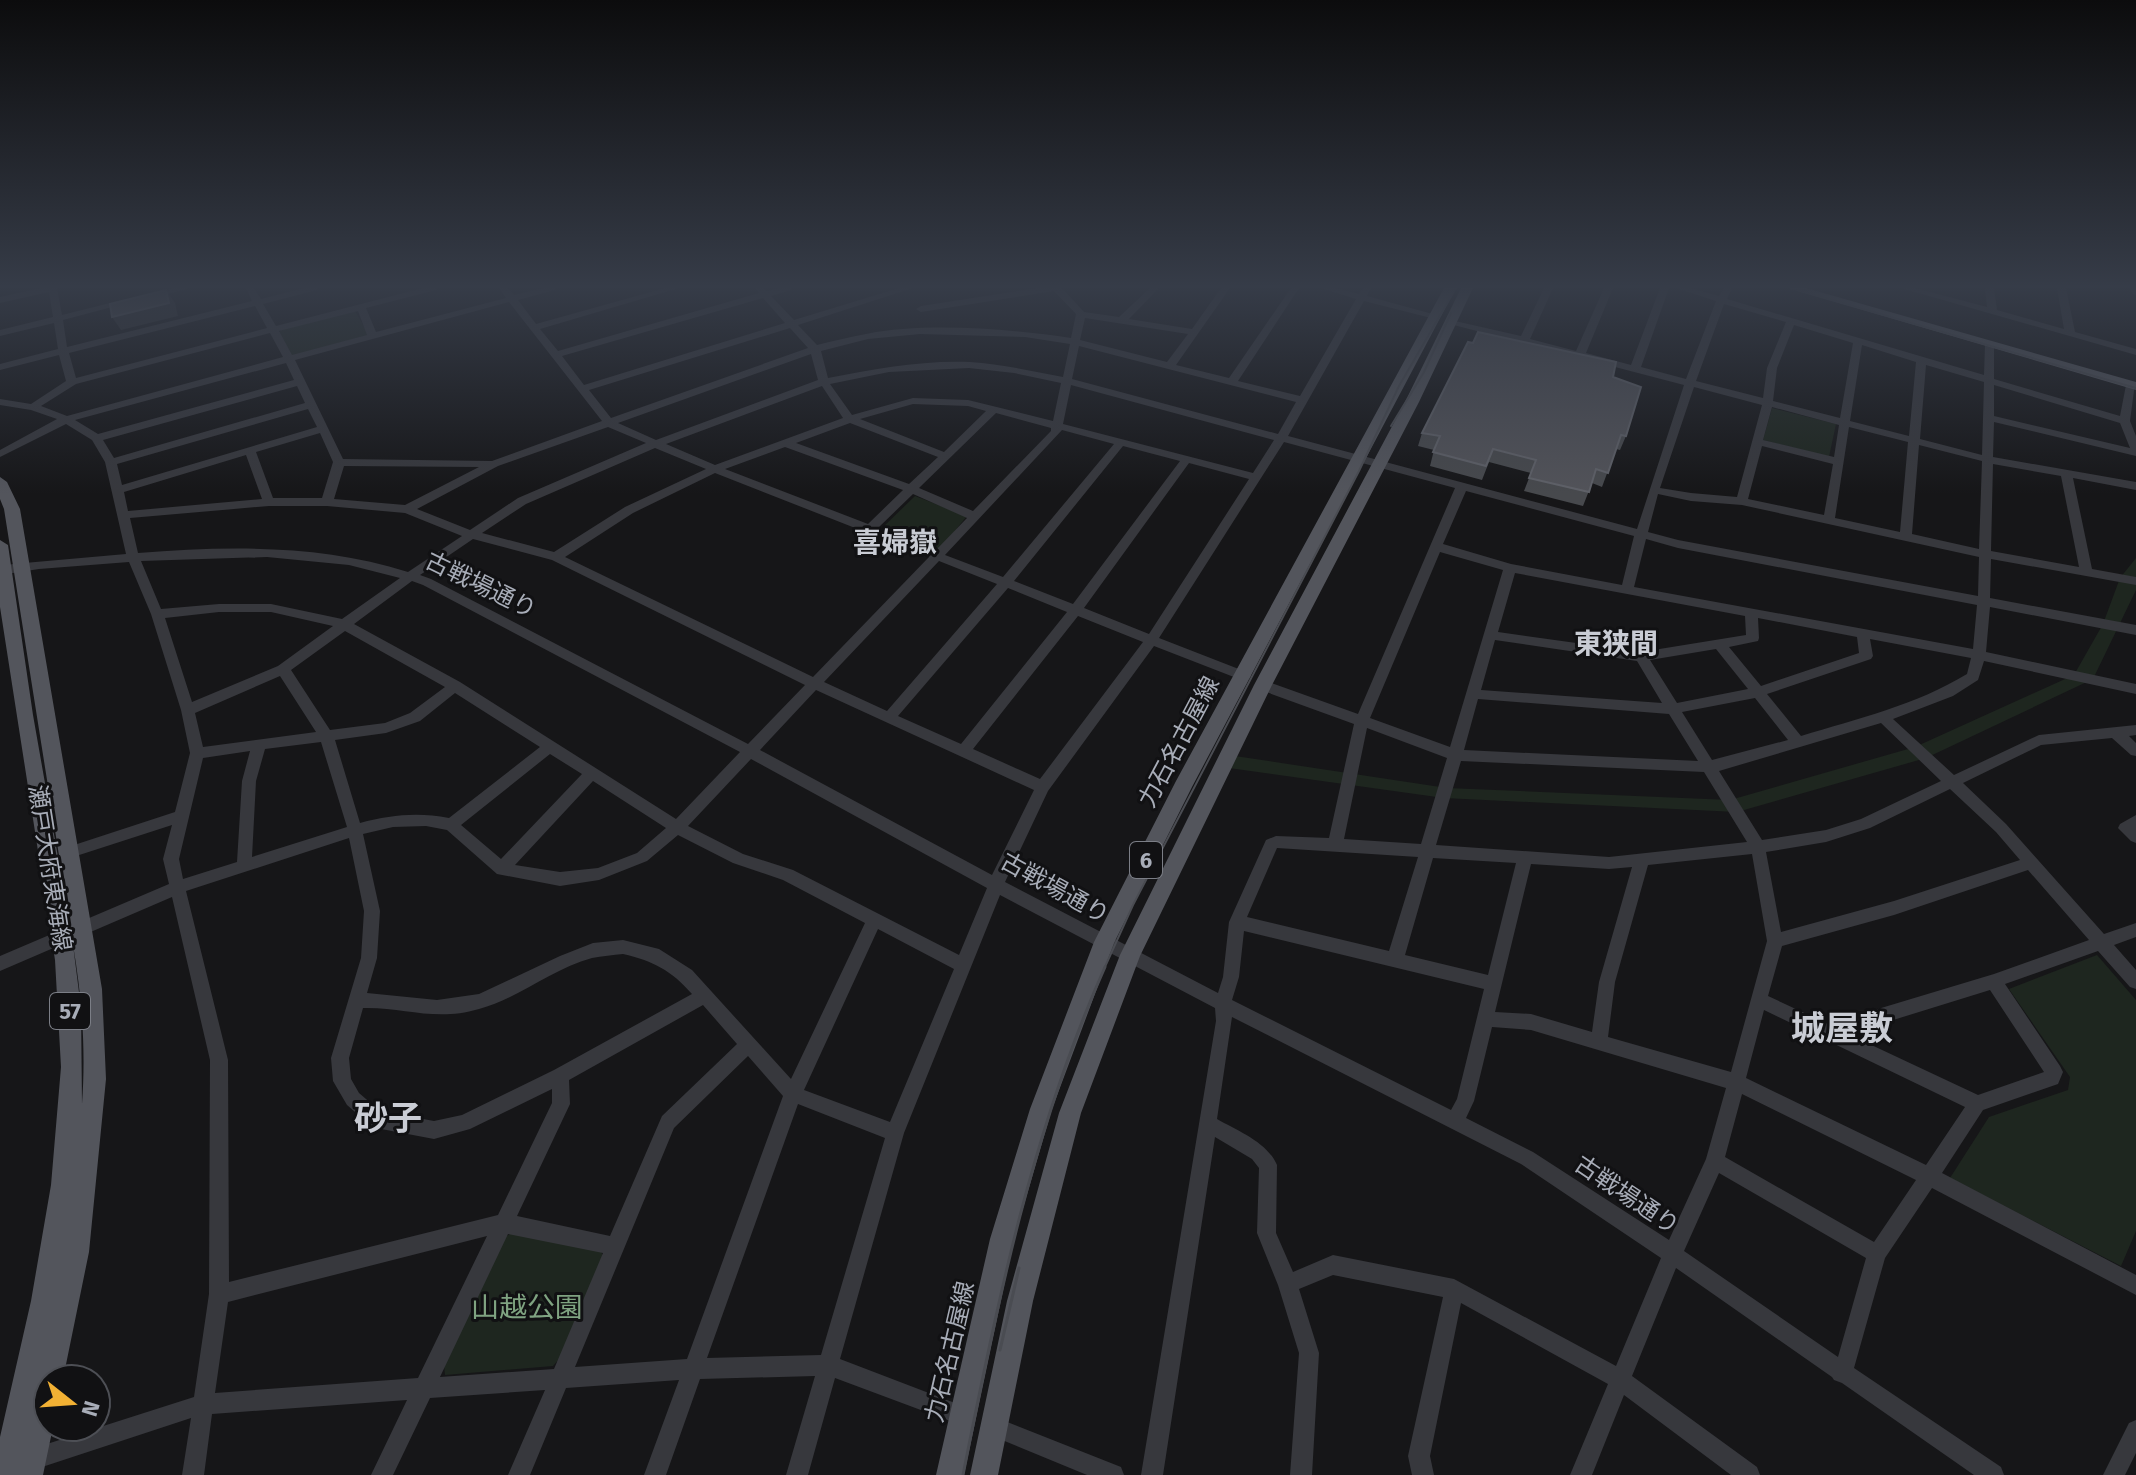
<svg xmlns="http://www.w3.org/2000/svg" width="2136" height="1475" font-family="'Fira Sans','Noto Sans JP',sans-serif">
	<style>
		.green { fill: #1e261f }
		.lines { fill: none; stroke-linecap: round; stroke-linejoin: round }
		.minor { fill: #37383d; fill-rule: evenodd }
		.major { fill: #53555c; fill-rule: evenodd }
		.tram-far1 { stroke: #4a4c52; stroke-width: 2 }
		.tram { stroke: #4a4c52; stroke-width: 3 }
		.wall { fill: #47494d }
		.shaded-wall { fill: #2f3033 }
		.building { fill: #525359; stroke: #5f6168; stroke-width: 2 }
		.labels { text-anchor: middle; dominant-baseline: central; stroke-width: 6; stroke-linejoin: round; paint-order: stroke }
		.shield { fill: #111113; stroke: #7b7e86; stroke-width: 2 }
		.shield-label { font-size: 22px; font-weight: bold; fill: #a8adb8 }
		.street-label { font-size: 24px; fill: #a8adb8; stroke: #111113 }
		.quarter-label { font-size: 28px; font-weight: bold; fill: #c9ccd4; stroke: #111113 }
		.near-park-label { font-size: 28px; fill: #7fa381; stroke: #111113 }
		.near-quarter-label { font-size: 34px; font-weight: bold; fill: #c9ccd4; stroke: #111113 }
	</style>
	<rect width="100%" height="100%" fill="#161618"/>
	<!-- green -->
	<path class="green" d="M355,311L369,335L292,356L278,334L281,330Z
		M1772,408L1836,424L1829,457L1763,440Z
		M915,496L967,516L940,549H933L880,530Z
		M2136,558V590L2093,679L1926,758L1737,812L1444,798L1229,768L1235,756L1447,788L1730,800L1915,747L2074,675L2103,624L2120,578Z
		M2097,955L2136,1000V1231L2121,1266L1950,1178L1989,1117L2068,1090L2070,1077L2009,989Z
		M513,1232L601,1250L603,1258L559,1359L553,1366L445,1375L444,1365L505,1237Z"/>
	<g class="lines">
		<!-- minor -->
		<path class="minor" d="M41,288H57L62,315L126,299L131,302L63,320L67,347L252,301L246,288H254L261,299L304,288H318L317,290L263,304L276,326L423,288H437L436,290L366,308L376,332L506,298L499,288H508L514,295L543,288H556L555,290L518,300L536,324L665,288H679L540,329L558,351L759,293L755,288H764L767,291L779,288H792L791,290L771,296L794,320L899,288H913L798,325L817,345C833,341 849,337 866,334C926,322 1010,329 1071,338L1076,314L1054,291L921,312L916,309L921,306L1037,288H1062L1084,312L1119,317L1150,288H1159L1129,319L1192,329L1221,288H1230L1176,365L1229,378L1291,288H1299L1238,381L1300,396L1356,299L1321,288H1336L1359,294L1363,288H1371L1367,296L1440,316L1435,319L1364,301L1288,436L1637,529L1684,385L1446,323V319L1521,336L1544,288H1553L1530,339L1576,351L1604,288H1613L1586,353L1631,365L1660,288H1669L1641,367L1686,379L1716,301L1676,288H1690L1719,296L1724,288H1732L1727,299L1984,375L1985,345L1994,343V379L2120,416L2126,385L2127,383H2135L2130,421L2136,436V456L1994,422L1993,457L2136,482V490L2073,478L2092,569L2136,577V585L1991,559L1990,598L2136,625V635L1990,607L1986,652L2136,684V694L1984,661L1978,680L1953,696L1893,719L1954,775L2039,735L2136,725V735L2129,736L2136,743V756L2131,755L2112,738L2041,745L1963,783L2006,824L2104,934L2136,923V937L2114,945L2136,970V989L2130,987L2098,951L2005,984L2060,1066L2063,1072L2058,1084L1983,1110L1942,1173L2136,1275V1295L1932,1188L1885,1258L1854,1368L2001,1467L2004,1475H1974L1842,1383L1834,1380L1832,1377L1676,1268L1632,1376L1757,1467L1760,1475H1731L1624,1395L1592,1475H1570L1608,1384L1461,1303L1430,1456L1434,1475H1412L1408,1456L1443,1297L1333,1275L1299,1289L1319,1353L1312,1475H1290L1299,1353L1278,1285L1257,1233L1259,1168L1252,1159L1215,1137L1163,1475H1141L1216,1021L1215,1008L1000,895L904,1133L840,1359L968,1408L971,1415L968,1422L961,1425L835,1378L808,1475H786L815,1376L700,1379L666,1475H644L679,1380L566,1388L530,1475H508L545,1390L430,1398L393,1475H371L407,1400L212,1414L204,1475H182L191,1418L33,1470L25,1467L22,1459L25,1451L194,1397L209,1294L210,1060L172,897L0,971V956L169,884L163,859L172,825L70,858L65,856L62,852L65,848L175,812L190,753L181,710L151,614L129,562L39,569L0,575V567L13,564L126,554L105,462L92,440L66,424L0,457V450L57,419L31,410L0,405V399L31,404L66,381L59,355L0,370V364L58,349L54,323L0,336V330L53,317L49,292L0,303V297ZM763,298L785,323L584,385L562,356ZM509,302L602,421L492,461L343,459L295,360ZM1724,304L1786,322L1767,368L1763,398L1696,381ZM255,306L267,328L76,378L69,353ZM358,311L367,335L292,355L279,331ZM1085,318L1188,334L1167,362L1080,340ZM1794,325L1853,343L1840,418L1773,401L1777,368ZM790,328L808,348L611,418L589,390ZM270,333L283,357L67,416L41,406L76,384ZM920,334L1025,337L1070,344L1063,377C1032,371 1001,364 970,362C922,360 875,369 828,378L821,351L868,339ZM1862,345L1916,362L1909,436L1850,421ZM1079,346L1296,402L1278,434L1072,379ZM811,354L818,380L656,440L618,423ZM286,363L294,380L98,434L75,420ZM1926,365L1984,382L1982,455L1920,439ZM969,368L1014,373L1061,383L1053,421L968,400L913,398L852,415L830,384L889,372ZM1071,385L1274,440L1253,473L1063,424ZM1994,385L2120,423L2130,448L1994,416ZM297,386L305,403L114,458L103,440ZM822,386L843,418L715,465L666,444ZM1694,387L1762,405L1737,497L1691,493L1660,488ZM913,404L968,406L986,411L944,452L860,419ZM1772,407L1839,425L1834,457L1763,440ZM308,409L317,427L122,485L117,464ZM996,413L1051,428V431L973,511L919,488ZM850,423L938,457L909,484L796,443ZM608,427L646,443L518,498L470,530L417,509L498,466ZM1849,427L1908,442L1900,532L1835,518ZM1062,430L1114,444L1003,577L945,555ZM320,433L333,462L322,498H273L256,452ZM1284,442L1455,488L1358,714L1263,680L1256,685L1258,689L1354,724L1329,838L1276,836L1266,840L1229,922L1223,977L1218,993L1005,882L1048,791L1154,646L1239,679H1249L1251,676L1249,673L1159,638ZM1919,445L1982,461L1979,549L1912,534ZM1123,446L1180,461L1073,604L1014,581ZM1762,446L1833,464L1824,515L1748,499ZM785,447L903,490L868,524L725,469ZM655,448L706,469L625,507L554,552L482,533L526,504ZM246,455L262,499L128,511L124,492ZM1189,463L1249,479L1149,634L1084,608ZM1993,464L2061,476L2079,567L1991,551ZM344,466L479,467L405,505L334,499ZM715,473L929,557L813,677L565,557L633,513ZM1466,491L1634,536L1622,585L1511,564L1443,544ZM913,494L967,518L935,551L878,528ZM1658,494L1691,501L1742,505L1979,557L1978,596L1678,540L1648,532ZM269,506H327L405,513L462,536L408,572C321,544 228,546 138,553L130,518ZM473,539L552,560L805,685L748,744L431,579L420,575ZM1646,539L1678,548L1977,605L1973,649L1634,587ZM1440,552L1503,570L1450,747L1370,718ZM267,557L349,565L400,578L342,619L271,604H219L161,609L141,561ZM939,561L997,584L887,711L824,682ZM1515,573L1745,616L1746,635L1641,652L1498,632ZM412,581L423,585L740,752L676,819L460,682L354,624ZM1008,588L1067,612L961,744L898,716ZM219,612H271L333,626L278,666L192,702L165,618ZM1078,616L1143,642L1040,779L973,749ZM1758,618L1857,637L1859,653L1761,686L1729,647L1758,641L1759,638ZM345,631L445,687L410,713L385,723L330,730L291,670ZM1870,639L1971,658L1967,674C1916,705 1857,719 1801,736L1767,694L1871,659L1873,656ZM1495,640L1637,661L1662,703L1481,690ZM1716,649L1748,689L1677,703L1650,660ZM280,676L316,732L203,747L195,713ZM816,690L1034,790L992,875L760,750ZM455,693L540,747L449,818C417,812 391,815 360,823L335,740L386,733L420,721ZM1755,698L1788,740L1712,760L1682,712ZM1478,699L1669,714L1698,761L1464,750ZM1881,723L1941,781L1861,819L1826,830L1762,840L1719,771ZM1367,728L1447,758L1421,844L1344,839ZM321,742L347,827L252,857L256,781L265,749ZM250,751L242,781L237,862L183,879L179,859L203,758ZM550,754L582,774L501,859L461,825ZM751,759L987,888L959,955L793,870L743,854L688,826ZM1461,761L1704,772L1747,842L1609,857L1436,845ZM593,781L666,828L637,853L598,868L560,872L515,865ZM1950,789L1996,832L2020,860L1894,901L1781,932L1766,852L1826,842L1870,828ZM426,826L447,830L497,874L560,886L599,880L647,861L678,835L733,863L783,880L865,923L791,1079L692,970L659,949L623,940L593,943L560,956L479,994L437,1000L367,993L377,958L380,911L363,834L393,827ZM349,838L364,911L361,958L331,1058L333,1081L347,1105L370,1125L376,1128L434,1139L470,1129L552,1089V1103L498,1215L229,1282L228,1060L186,891ZM1277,848L1418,857L1389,951L1247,917ZM1752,854L1767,941L1731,1072L1608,1037L1615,982L1648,865ZM1433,858L1516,863L1488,975L1405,955ZM1531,864L1609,869L1632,867L1599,982L1592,1032L1531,1014L1495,1012ZM2028,870L2089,940L1994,974L1828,1024L1768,996L1782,946L1894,915ZM878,929L954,969L890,1122L804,1090ZM1244,931L1484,989L1457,1099L1451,1110L1232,1000L1239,977ZM623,954C653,961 671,970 692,994L554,1070L462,1115L434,1121L380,1111L359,1093L351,1079L349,1058L363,1008C405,1007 435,1022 479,1009C519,998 552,969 592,958C602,956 613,955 623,954ZM1990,990L2044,1072L1978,1095L1848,1034ZM703,1005L737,1044L662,1116L610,1236L517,1216L570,1104L569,1080ZM1764,1010L1965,1107L1926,1165L1746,1078ZM1232,1017L1521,1164L1661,1258L1616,1366L1454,1279L1333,1255L1293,1272L1276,1233L1277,1165C1267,1142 1238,1131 1217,1119ZM1492,1027L1531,1030L1726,1088L1706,1159L1669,1240L1533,1152L1466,1118L1474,1101ZM748,1056L783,1096L687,1359L575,1367L674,1128ZM1742,1094L1916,1180L1874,1242L1725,1157ZM798,1104L885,1138L821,1355L707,1358ZM1719,1173L1866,1258L1838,1357L1684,1251ZM508,1234L603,1253L554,1369L440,1377ZM487,1236L418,1378L215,1393L228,1302Z
			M174,288H190L150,299L145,296Z
			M1901,288H1915L1987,307L1985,288H1994L1997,310L2064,329L2057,288H2066L2075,332L2136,349V355Z
			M2129,288H2136V295L2133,294Z
			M2136,815V843L2131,841L2118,828L2120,824Z
			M992,1416L1121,1467L1124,1475H1087L985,1433L982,1426L985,1419Z
			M2136,1420V1453L2125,1475H2103L2129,1423Z"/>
		<!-- major -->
		<path class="major" d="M1444,288H1456L1192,787L1114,943L1052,1109L1014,1239L964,1475H936L990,1239L1030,1109L1094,942L1176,781Z
			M1461,288H1473L1419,402L1272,685L1140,956L1081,1113L1033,1301L998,1475H970L1007,1301L1059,1113L1120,955L1254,685L1405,402Z
			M1788,288H1806L2136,382V390Z
			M0,477L7,482L20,509L102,989L106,1079L89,1252L63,1379H48V1427H53L43,1475H0V1437L31,1301L51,1185L61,1067L55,960L0,607V540L8,545L33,715L71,931L4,509L0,499ZM73,945C82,997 86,1051 82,1104L81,1008Z"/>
		<!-- tram-far1 -->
		<path class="tram-far1" d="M1790,288L2136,388
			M1391,426L1424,372L1451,313
			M1104,969L1133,905L1359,471L1399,386L1456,288"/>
		<!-- tram -->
		<path class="tram" d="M1000,1350L1019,1268
			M963,1475C997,1303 1033,1128 1105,967"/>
	</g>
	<!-- wall -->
	<path class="wall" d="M1613,377L1626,436L1620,450L1616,449L1602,487L1592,483L1583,506L1524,491L1531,473L1489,462L1482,480L1430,466L1434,450L1418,446L1422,433Z"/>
	<!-- shaded-wall -->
	<path class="shaded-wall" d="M166,290L175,303L178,316L121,330L112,317Z"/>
	<!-- building -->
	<path class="building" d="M166,290L169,303L112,317L110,304Z
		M1478,332L1616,362L1613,377L1641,387L1626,436L1621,435L1608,473L1596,469L1589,492L1529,478L1536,460L1493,449L1486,466L1433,452L1440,436L1422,433L1468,342L1473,343Z"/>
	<!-- sky -->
	<linearGradient id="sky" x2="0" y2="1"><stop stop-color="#0c0c0d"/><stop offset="0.58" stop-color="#363c48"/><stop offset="1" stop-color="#363c48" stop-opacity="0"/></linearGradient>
	<rect width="2136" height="494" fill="url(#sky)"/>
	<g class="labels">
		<!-- shield labels -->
		<g class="shield">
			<rect x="1130" y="842" width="32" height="36" rx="6"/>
			<rect x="50" y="993" width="40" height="36" rx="6"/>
		</g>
		<g class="shield-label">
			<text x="1146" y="860">6</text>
			<text x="70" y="1011">57</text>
		</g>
		<!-- street labels -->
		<g class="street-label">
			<text transform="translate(481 585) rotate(26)">古戦場通り</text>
			<text transform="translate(1179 742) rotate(-62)">力石名古屋線</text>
			<text transform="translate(50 868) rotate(81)">瀬戸大府東海線</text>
			<text transform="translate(1055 888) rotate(29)">古戦場通り</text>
			<text transform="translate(1627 1195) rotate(34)">古戦場通り</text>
			<text transform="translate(950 1352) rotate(-77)">力石名古屋線</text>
		</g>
		<!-- quarter labels -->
		<g class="quarter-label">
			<text x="895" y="542">喜婦嶽</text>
			<text x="1616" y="643">東狭間</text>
		</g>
		<!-- near-park labels -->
		<g class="near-park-label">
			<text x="527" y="1307">山越公園</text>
		</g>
		<!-- near-quarter labels -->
		<g class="near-quarter-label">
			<text x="1842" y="1028">城屋敷</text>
			<text x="388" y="1118">砂子</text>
		</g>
	</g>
	<!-- north arrow -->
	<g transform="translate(72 1403) rotate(107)"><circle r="38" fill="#111113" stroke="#4d4f55" stroke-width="2"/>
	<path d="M0-6L14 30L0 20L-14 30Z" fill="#f2b134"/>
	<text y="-12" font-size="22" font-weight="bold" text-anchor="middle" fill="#a8adb8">N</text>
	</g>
</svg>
